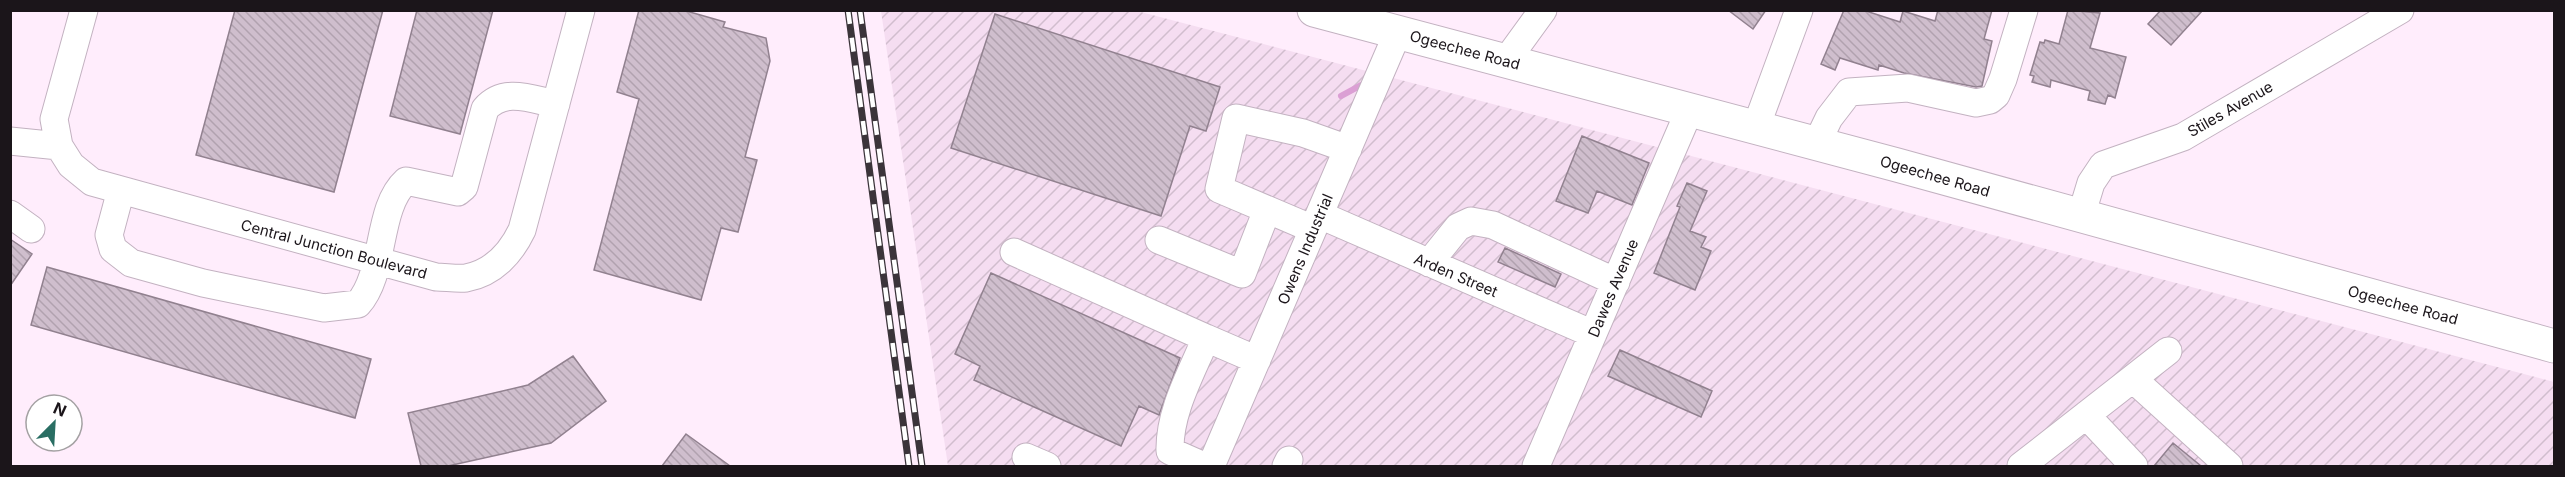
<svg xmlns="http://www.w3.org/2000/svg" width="2565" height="477" font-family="Inter,sans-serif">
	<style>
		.industrial { fill: url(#industrial-furrows) }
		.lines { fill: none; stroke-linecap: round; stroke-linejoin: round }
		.stream { stroke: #db9fd4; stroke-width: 6 }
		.building { fill: url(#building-back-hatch); stroke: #91818f; stroke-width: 1.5 }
		.minor-casing { stroke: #c3b2c1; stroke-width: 29 }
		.major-casing { stroke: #c3b2c1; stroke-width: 35 }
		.minor { stroke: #fff; stroke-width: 27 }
		.major { stroke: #fff; stroke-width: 33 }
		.rail-casing { stroke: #3b343a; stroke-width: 7 }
		.rail { stroke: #fff; stroke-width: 4.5; stroke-dasharray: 14; stroke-linecap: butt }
		.labels { text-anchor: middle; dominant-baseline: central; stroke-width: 6; stroke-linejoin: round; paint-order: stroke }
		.street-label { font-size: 15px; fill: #1b151a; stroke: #fff }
	</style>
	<defs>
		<pattern id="industrial-furrows" width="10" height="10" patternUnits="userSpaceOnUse" patternTransform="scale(1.5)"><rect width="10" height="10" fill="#f5ddf1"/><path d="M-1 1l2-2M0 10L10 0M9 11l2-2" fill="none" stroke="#d1bdce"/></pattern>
		<pattern id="building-back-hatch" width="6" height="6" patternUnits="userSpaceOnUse" patternTransform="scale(1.5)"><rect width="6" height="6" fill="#cfbecd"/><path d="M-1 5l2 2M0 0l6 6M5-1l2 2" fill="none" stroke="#b1a2af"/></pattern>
	</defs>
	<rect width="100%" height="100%" fill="#ffedfc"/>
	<!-- industrial -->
	<path class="industrial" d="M881,11H1137L2554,382V466H948Z"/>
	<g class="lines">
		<!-- stream -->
		<path class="stream" d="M1341,96L1365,83"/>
	</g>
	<!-- building -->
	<path class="building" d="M235,10H383L334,192L196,155Z
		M417,10H493L460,134L390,116Z
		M639,10H683L725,22L723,27L766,38L770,61L745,157L757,160L738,232L721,228L701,300L594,270L639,99L617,92Z
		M1728,10H1766L1753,29Z
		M1844,10H1863L1900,22L1903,11L1935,21L1938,10H1992L1984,39L1992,41L1982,86L1976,87L1904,73L1879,65L1878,70L1840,58L1835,70L1821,64Z
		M2068,10L2100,13L2090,48L2126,57L2115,98L2108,95L2105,104L2088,100L2090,91L2051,80L2050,87L2032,82L2034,76L2030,75L2040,42L2044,43L2045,40L2059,44Z
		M2161,10H2203L2171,45L2148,24Z
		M995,14L1220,87L1206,131L1190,126L1161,216L951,148Z
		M1582,136L1649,163L1632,205L1597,191L1588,213L1556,201Z
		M1687,183L1707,191L1690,231L1706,237L1701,247L1711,251L1695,290L1654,273L1680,207L1677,206Z
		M10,239L32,254L10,286Z
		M1505,248L1561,274L1555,287L1498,262Z
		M47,267L371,359L355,418L31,325Z
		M991,273L1180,358L1159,415L1139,406L1121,446L974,380L980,366L955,354Z
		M1620,350L1712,391L1701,417L1608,376Z
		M573,356L606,401L551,443L448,466H421L408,413L528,385Z
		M686,434L730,466H662Z
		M2173,443L2201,466H2154Z"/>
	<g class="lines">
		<!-- minor casing -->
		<g class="minor-casing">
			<path id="minor" d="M84,10L54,119L59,146L71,165L92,182L436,277C445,277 457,279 466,278C493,273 511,253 522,230L581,10
				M1506,61L1543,10
				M1756,127L1799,10
				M10,141L59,146
				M1817,143L1829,118L1849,92L1908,88L1976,103L1990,100L1996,95L2003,79L2024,10
				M121,190L109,235L113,249L131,263L203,283L324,308L358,304C386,273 376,208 406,181L458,192L464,187L485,109C504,87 531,99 556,104
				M10,214L31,229
				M1320,215L1593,334
				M2081,216L2091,183L2103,165L2183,137L2400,10
				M1313,229L1219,189L1236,118L1303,133L1348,149
				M1159,240L1242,274L1267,210
				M1014,252L1206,338
				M1429,263L1458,227L1471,221L1493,225L1616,282
				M2133,379L2229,466
				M2086,415L2134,466
				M1026,457L1047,466
				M1204,466L1170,451C1169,412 1191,374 1206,338L1257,360
				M1211,466L1398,32
				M1286,466L1289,460
				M1536,466L1690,109
				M2021,466L2168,351"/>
		</g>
		<!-- major casing -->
		<g class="major-casing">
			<path id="major" d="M1314,10L1897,165L2554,346"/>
		</g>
		<!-- minor -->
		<use href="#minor" class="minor"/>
		<!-- major -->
		<use href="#major" class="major"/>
		<!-- rail casing -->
		<g class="rail-casing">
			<path id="rail" d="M848,10L909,466
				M860,10L922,466"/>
		</g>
		<!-- rail -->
		<use href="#rail" class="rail"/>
	</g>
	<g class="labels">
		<!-- street labels -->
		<g class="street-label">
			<text transform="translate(1465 50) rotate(15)">Ogeechee Road</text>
			<text transform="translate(2230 109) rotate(-30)">Stiles Avenue</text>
			<text transform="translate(1935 176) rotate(16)">Ogeechee Road</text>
			<text transform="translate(334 249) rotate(15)">Central Junction Boulevard</text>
			<text transform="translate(1305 249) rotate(-67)">Owens Industrial</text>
			<text transform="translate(1456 275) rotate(23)">Arden Street</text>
			<text transform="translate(1613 288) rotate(-67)">Dawes Avenue</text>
			<text transform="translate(2403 305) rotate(15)">Ogeechee Road</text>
		</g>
	</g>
	<!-- border -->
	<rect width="2565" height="477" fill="none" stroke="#1b151a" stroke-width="24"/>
	<!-- north arrow -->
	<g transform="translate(54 423) rotate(24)"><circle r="28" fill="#ffffff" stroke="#a4a1a3" stroke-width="1.5"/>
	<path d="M0-4.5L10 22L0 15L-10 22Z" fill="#296e63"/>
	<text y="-9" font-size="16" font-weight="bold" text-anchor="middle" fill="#1b151a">N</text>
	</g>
</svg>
